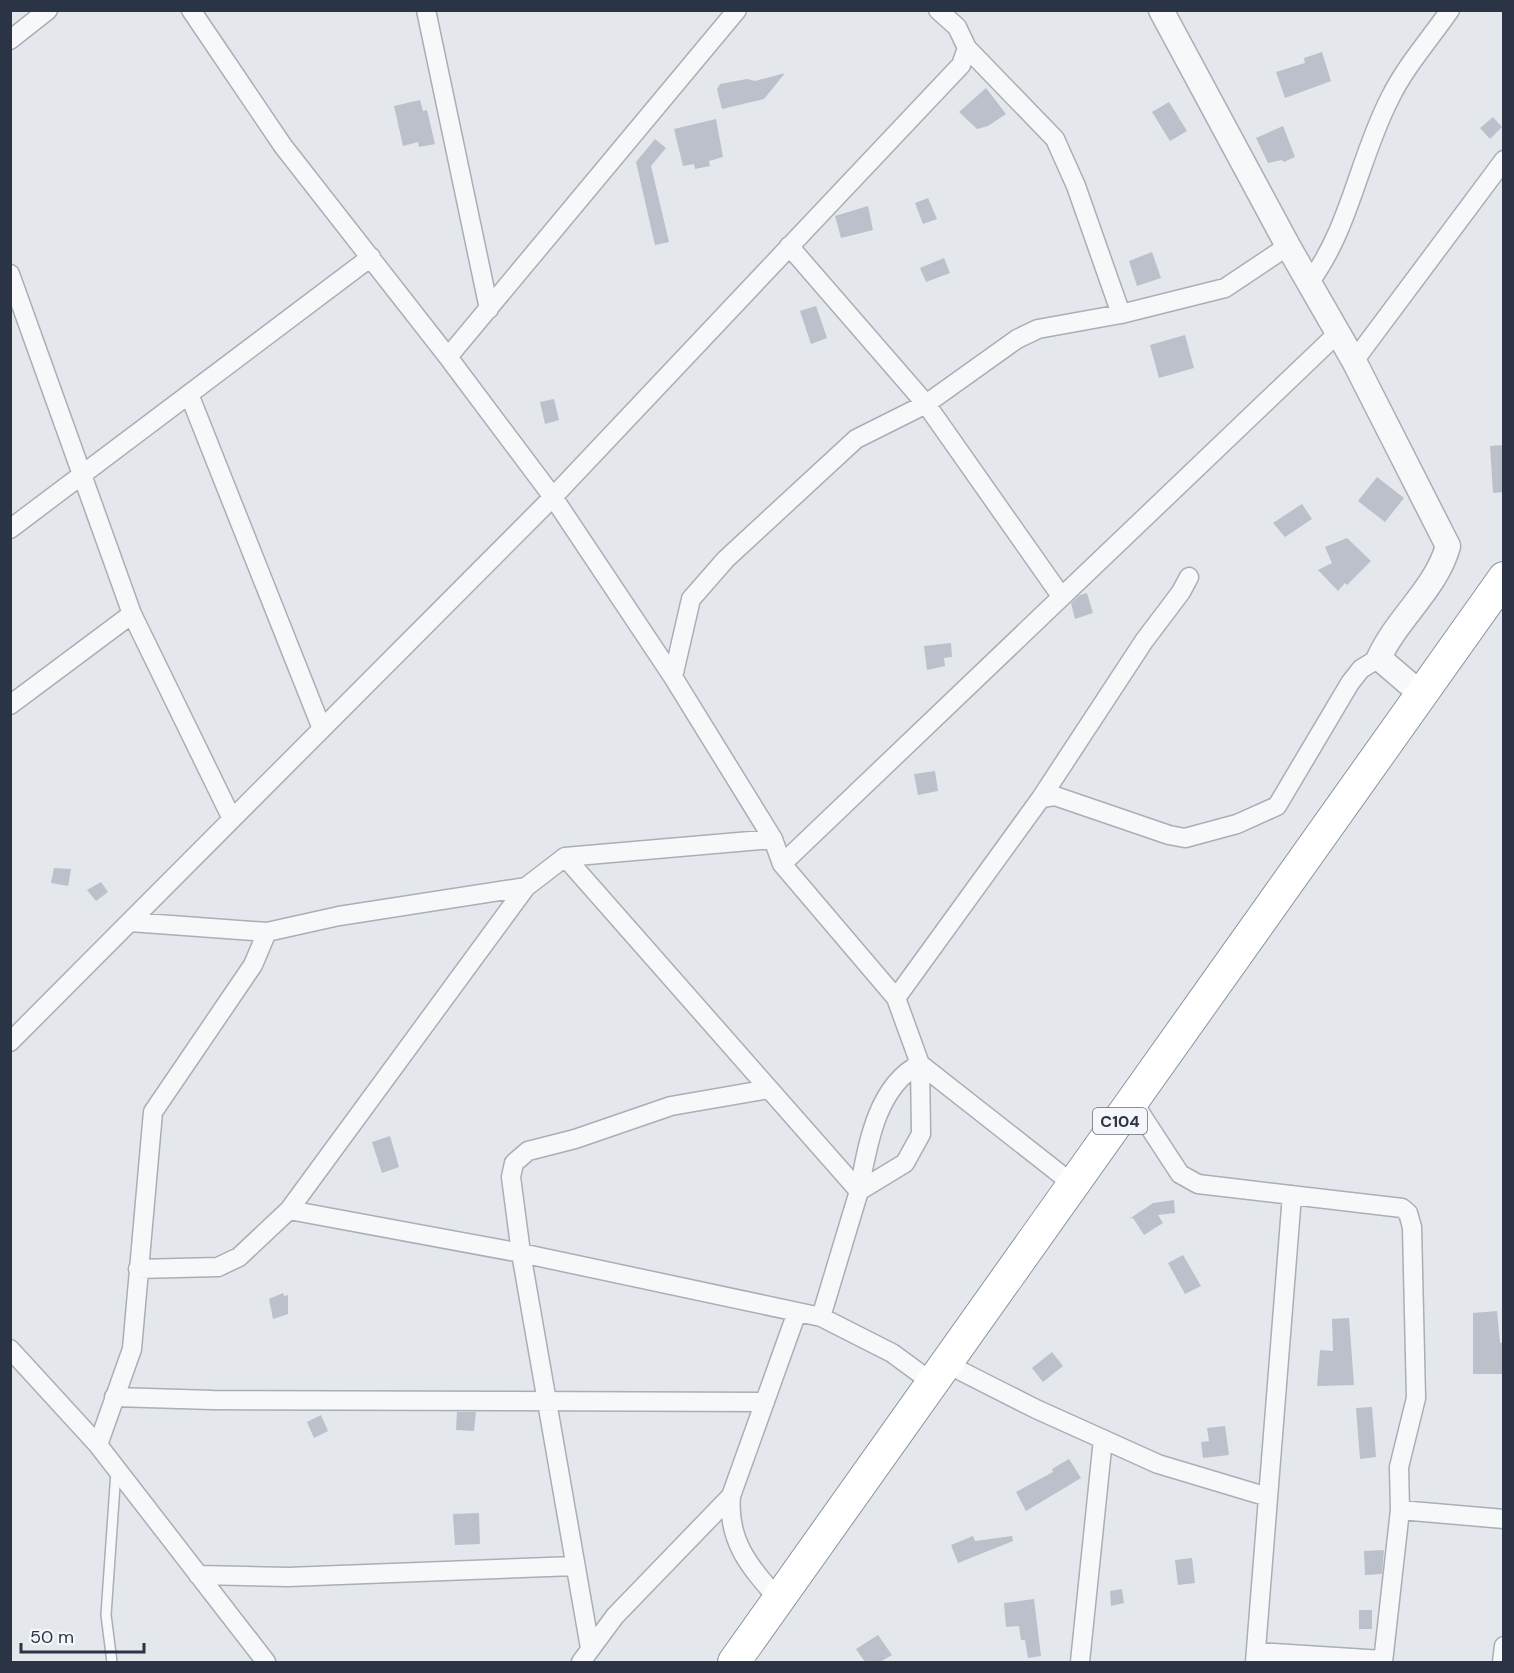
<svg xmlns="http://www.w3.org/2000/svg" width="1514" height="1673" font-family="'DM Sans',sans-serif">
	<style>
		.building { fill: #bbc0ca }
		.lines { fill: none; stroke-linecap: round; stroke-linejoin: round }
		.service-casing { stroke: #a9aeb7; stroke-width: 12 }
		.minor-casing { stroke: #a9aeb7; stroke-width: 21 }
		.tertiary-casing { stroke: #a9aeb7; stroke-width: 27 }
		.trunk-casing { stroke: #8b94a3; stroke-width: 34 }
		.service { stroke: #f7f8fa; stroke-width: 9 }
		.minor { stroke: #f7f8fa; stroke-width: 18 }
		.tertiary { stroke: #f7f8fa; stroke-width: 24 }
		.trunk { stroke: #fff; stroke-width: 32 }
		.labels { text-anchor: middle; dominant-baseline: central; stroke-width: 4.5; stroke-linejoin: round; paint-order: stroke }
		.shield { fill: #f4f6f9; stroke: #676e7b; stroke-width: 1.5 }
		.shield-label { font-size: 16px; font-weight: bold; fill: #2b3445 }
	</style>
	<rect width="100%" height="100%" fill="#e4e7ec"/>
	<!-- building -->
	<path class="building" d="M1322,52L1331,81L1285,98L1276,72L1305,63L1304,58Z
		M785,73L764,99L722,109L717,89L720,84L747,79L755,81Z
		M986,88L1006,114L988,126L977,129L959,112Z
		M420,100L423,111L427,110L435,144L419,147L418,142L403,146L394,106Z
		M1169,102L1187,131L1170,141L1152,112Z
		M1493,117L1502,127L1490,139L1480,128Z
		M716,119L723,157L709,161L710,166L695,169L694,164L683,166L674,129Z
		M1283,126L1295,157L1284,162L1282,160L1268,163L1256,138Z
		M655,139L666,148L651,166L669,242L655,245L636,162Z
		M928,198L937,219L923,224L915,203Z
		M868,206L873,230L841,238L835,216Z
		M1152,252L1161,278L1137,286L1129,261Z
		M944,258L950,273L926,282L920,268Z
		M816,306L827,338L811,344L800,311Z
		M1185,335L1194,368L1159,378L1150,345Z
		M554,399L559,420L545,424L540,402Z
		M1503,445V492L1493,493L1490,446Z
		M1377,477L1404,498L1385,522L1358,501Z
		M1302,504L1312,519L1285,537L1273,523Z
		M1347,538L1371,561L1347,585L1345,583L1338,591L1318,570L1332,563L1325,547Z
		M1087,593L1093,613L1075,619L1071,603L1080,595Z
		M951,643L952,657L944,658L945,666L927,670L924,646Z
		M935,771L938,791L918,795L914,774Z
		M54,868L71,869L68,886L51,883Z
		M101,882L108,892L96,901L87,890Z
		M390,1136L399,1167L382,1173L372,1142Z
		M1174,1200L1175,1213L1158,1215L1163,1223L1144,1235L1133,1218L1129,1219L1153,1203Z
		M1183,1255L1201,1286L1185,1294L1168,1263Z
		M283,1293L284,1296L288,1295V1314L273,1319L269,1299Z
		M1497,1311L1500,1343H1503V1374H1473V1313Z
		M1349,1318L1354,1385L1317,1386L1320,1350L1333,1351L1332,1319Z
		M1052,1352L1063,1366L1043,1382L1032,1368Z
		M1372,1407L1376,1457L1360,1459L1356,1408Z
		M457,1412H476L474,1431L456,1430Z
		M321,1415L328,1431L314,1438L307,1422Z
		M1225,1426L1229,1455L1203,1458L1201,1442L1209,1441L1207,1428Z
		M1069,1459L1081,1478L1026,1511L1016,1492L1053,1472L1052,1469Z
		M479,1513L480,1544L455,1545L453,1514Z
		M973,1536L975,1541L1012,1536L1013,1541L958,1563L951,1545Z
		M1384,1550L1382,1574L1365,1575L1364,1551Z
		M1192,1558L1195,1583L1178,1585L1175,1560Z
		M1122,1589L1124,1603L1111,1606L1110,1591Z
		M1034,1599L1041,1656L1028,1658L1025,1640H1021L1019,1626L1006,1627L1004,1603Z
		M1359,1610H1372V1629H1359Z
		M878,1635L892,1655L880,1662H865L856,1649Z"/>
	<g class="lines">
		<!-- service casing -->
		<g class="service-casing">
			<path id="service" d="M112,1662L106,1615L116,1471"/>
		</g>
		<!-- minor casing -->
		<g class="minor-casing">
			<path id="minor" d="M191,10L283,146L448,357L553,497L673,677L773,839L782,864L896,998L920,1064L921,1134L905,1163L859,1191
				M426,10L489,309
				M10,40L48,10
				M967,48L1055,139L1076,186L1121,314
				M789,246L926,404L1061,596
				M10,274L132,614L232,819
				M1309,283C1350,228 1359,158 1390,98C1405,67 1430,39 1450,10
				M448,357L737,10
				M1354,361L1504,160
				M189,394L322,729
				M10,529L371,257
				M673,677L691,599L726,559L856,439L926,404L1017,339L1038,329L1121,314L1225,288L1288,246
				M10,705L132,614
				M1041,798L1144,641L1181,592L1189,577
				M565,857L859,1191L821,1317
				M782,864L1338,333
				M130,922L267,932L339,916L526,887
				M896,998L1041,798L1055,796L1169,835L1185,838L1237,824L1277,806L1350,683L1361,669L1379,658
				M10,1042L553,497L961,65L967,48L957,27L938,10
				M1133,1102L1180,1174L1198,1184L1402,1208L1408,1213L1412,1227L1416,1398L1399,1467L1400,1510L1383,1662
				M859,1191C867,1148 876,1086 920,1064L1074,1185
				M289,1210L521,1253L821,1317L892,1353L933,1383
				M138,1269L218,1267L239,1257L289,1210L526,887L565,857L773,839
				M10,1349L98,1445L266,1662
				M947,1364L1036,1409L1158,1464L1268,1497
				M114,1397L213,1400L765,1402
				M98,1445L132,1349L153,1112L253,965L267,932
				M1400,1510L1504,1519
				M198,1575L288,1577L575,1566
				M779,1600C751,1568 727,1542 731,1496L797,1312
				M590,1648L521,1253L511,1177L514,1163L528,1151L575,1139L671,1106L769,1089
				M1256,1652L1383,1660
				M581,1662L615,1616L731,1496
				M1080,1662L1103,1439
				M1255,1662L1292,1195
				M1502,1662L1504,1646"/>
		</g>
		<!-- tertiary casing -->
		<g class="tertiary-casing">
			<path id="tertiary" d="M1161,10L1288,246L1354,361L1448,546C1436,589 1397,618 1379,658L1421,694"/>
		</g>
		<!-- trunk casing -->
		<g class="trunk-casing">
			<path id="trunk" d="M734,1662L1504,578"/>
		</g>
		<!-- service -->
		<use href="#service" class="service"/>
		<!-- minor -->
		<use href="#minor" class="minor"/>
		<!-- tertiary -->
		<use href="#tertiary" class="tertiary"/>
		<!-- trunk -->
		<use href="#trunk" class="trunk"/>
	</g>
	<g class="labels">
		<!-- shield labels -->
		<rect class="shield" x="1093" y="1108" width="54" height="26" rx="4.5"/>
		<g class="shield-label">
			<text x="1120" y="1121">C104</text>
		</g>
	</g>
	<!-- border -->
	<rect width="1514" height="1673" fill="none" stroke="#2b3445" stroke-width="24"/>
	<!-- scale -->
	<path d="M21 1643v9h123v-9" fill="none" stroke="#2b3445" stroke-width="3"/>
	<text x="30" y="1643" font-size="18" fill="#2b3445" stroke="#f4f6f9" stroke-width="4.5" paint-order="stroke">50 m</text>
</svg>
